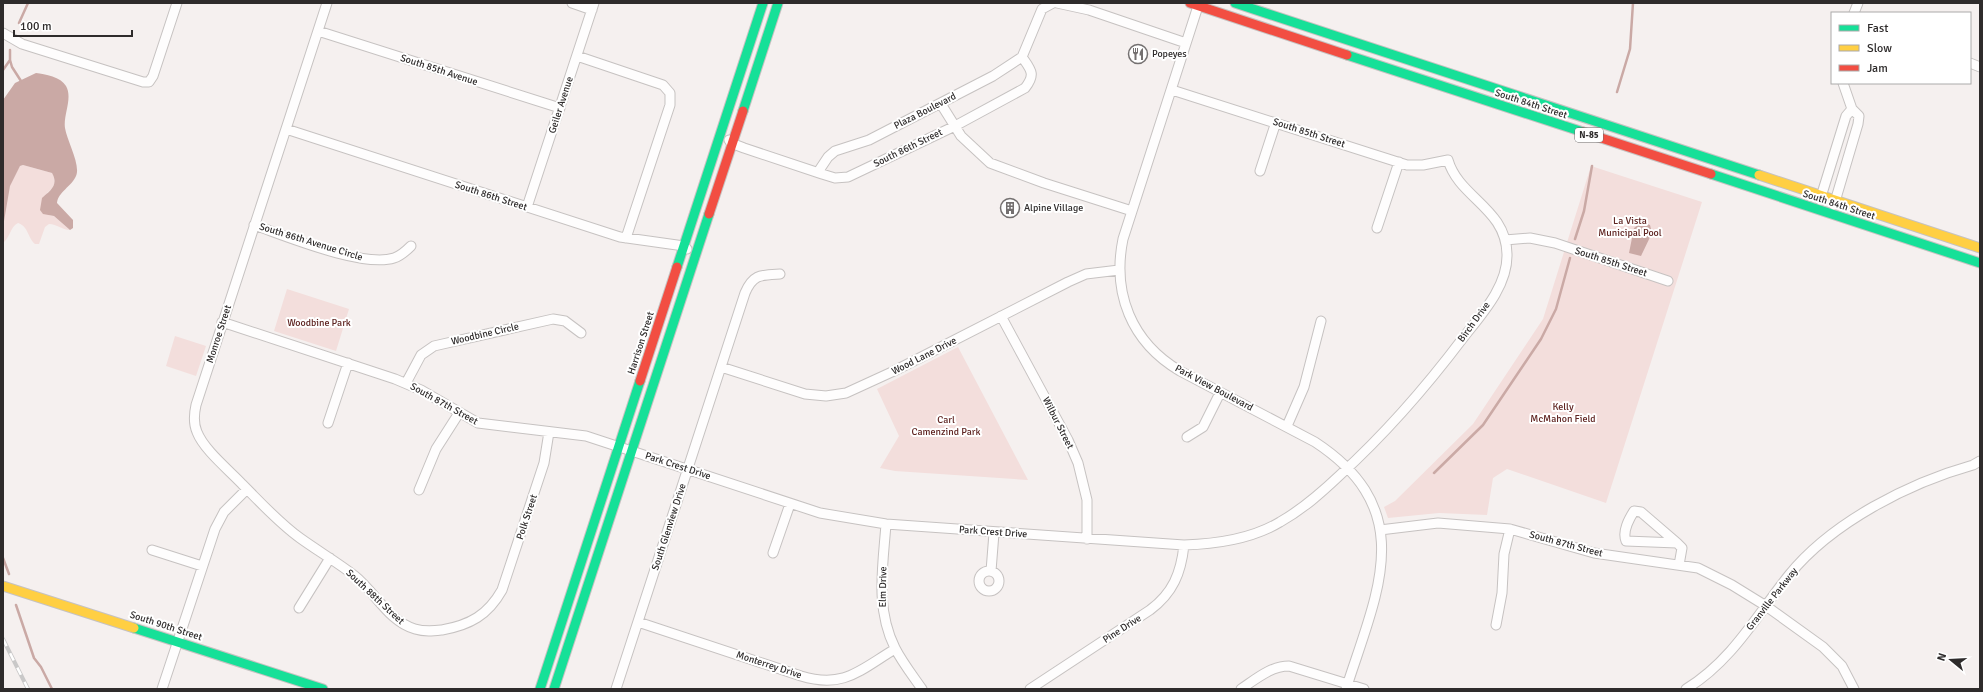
<svg xmlns="http://www.w3.org/2000/svg" width="1983" height="692" font-family="Signika,sans-serif">
	<style>
		.green { fill: #f3dedc }
		.water { fill: #caa9a5 }
		.lines { fill: none; stroke-linecap: round; stroke-linejoin: round }
		.stream { stroke: #caa9a5; stroke-width: 2.5 }
		.street-casing { stroke: #c6c2c1; stroke-width: 11 }
		.fast-casing { stroke: #c6c2c1; stroke-width: 11 }
		.slow-casing { stroke: #c6c2c1; stroke-width: 11 }
		.jam-casing { stroke: #c6c2c1; stroke-width: 11 }
		.street { stroke: #fefdfd; stroke-width: 9 }
		.fast { stroke: #16e098; stroke-width: 9 }
		.slow { stroke: #ffcf43; stroke-width: 9 }
		.jam { stroke: #f24e42; stroke-width: 9 }
		.rail-casing { stroke: #c9c8c8; stroke-width: 4 }
		.rail { stroke: #fff; stroke-width: 2.5; stroke-dasharray: 8; stroke-linecap: butt }
		.labels { text-anchor: middle; dominant-baseline: central; stroke-width: 4; stroke-linejoin: round; paint-order: stroke }
		.shield { fill: #fff; stroke: #6d6b6b; stroke-width: 1 }
		.shield-label { font-size: 9px; font-weight: bold; fill: #2e2b2b }
		.poi-label { font-size: 10px; fill: #2e2b2b; stroke: #fff; text-anchor: start }
		.street-label { font-size: 10px; fill: #2e2b2b; stroke: #fff }
		.park-label { font-size: 10px; fill: #5e2320; stroke: #fff }
	</style>
	<rect width="100%" height="100%" fill="#f5f0ef"/>
	<!-- green -->
	<path class="green" d="M23,165L52,173C57,181 54,188 47,193L49,215L54,216L70,230C62,230 57,224 49,224L45,227L39,244H35C27,237 29,227 18,223C10,227 10,238 3,243L4,215L7,195L11,182L20,166Z
		M1591,166L1702,202L1606,503L1507,469L1493,478L1487,515L1439,513L1388,518L1384,507L1395,501L1473,424L1543,319Z
		M287,289L349,309L336,351L274,331Z
		M175,336L206,346L196,376L166,366Z
		M958,347L1028,480L895,471L880,468L899,436L877,389Z"/>
	<!-- water -->
	<path class="water" d="M36,73C45,74 61,77 66,86C73,98 63,115 65,128C67,141 81,165 76,176C72,186 58,192 57,203L73,220V228L70,230L54,216L43,214L40,210L42,198C50,191 59,185 52,173L23,165L20,166L10,186L3,227V100L15,83Z
		M1642,222L1650,225L1652,233L1641,256L1629,253L1634,228Z"/>
	<g class="lines">
		<!-- stream -->
		<path class="stream" d="M19,23L28,3
			M10,60L12,67L21,81
			M3,70L10,60V50
			M1617,92L1630,49L1633,3
			M1575,239L1584,211L1592,166
			M1434,473L1483,425L1541,339L1556,309L1570,258
			M3,558L9,574
			M16,605L34,658L41,667L52,689"/>
		<!-- street casing -->
		<g class="street-casing">
			<path id="street" d="M327,3L196,405C194,414 193,423 197,432C204,450 229,470 242,484C261,503 279,523 300,538C318,551 337,562 355,576C375,592 389,622 415,629C425,632 433,631 442,630C470,625 488,615 502,590L544,463L549,432
				M572,3L592,10
				M1057,3L1089,10L1186,43
				M1199,3L1123,239C1112,293 1131,342 1180,371L1315,442C1420,511 1377,592 1346,689
				M1854,13L1858,3
				M318,31L560,108
				M3,33L22,44L143,82H149L153,76L177,3
				M577,56L663,85L670,93V105L626,238
				M1970,63L1980,67
				M941,104L961,136L990,163L1044,183L1132,211
				M286,129L620,237L684,246L687,249
				M729,140L731,143L744,148L822,174L835,178L848,177L955,126L1025,88C1036,74 1031,70 1022,57
				M1260,171L1276,122
				M818,172L828,157L835,151L869,140L993,76L1022,57L1042,9L1053,3
				M1820,200L1846,116L1852,109
				M1834,205L1858,124L1859,116L1852,109L1843,83
				M527,207L594,3
				M254,225C286,236 363,268 394,258C401,256 406,251 411,246
				M1377,228L1399,162
				M1505,240L1530,238L1555,243L1668,281
				M1001,316L1068,440L1078,463L1087,500V539
				M222,322L395,379L421,390L478,423L586,436L820,513L886,524L1184,545C1217,544 1252,539 1280,522C1303,509 1321,493 1340,475C1385,434 1426,387 1463,338C1481,315 1508,286 1507,254C1506,208 1459,198 1448,160L1423,165H1407L1172,90
				M721,367L805,394L826,396L846,393L894,371L1068,282L1086,274L1119,270
				M406,383L421,355L434,346L553,319L565,321L581,333
				M328,423L348,363
				M1287,426L1304,387L1321,321
				M1187,437L1203,427L1220,393
				M419,490L436,449L459,413
				M1634,511L1641,512L1677,543L1626,541C1622,531 1629,519 1634,511Z
				M886,524C883,566 875,608 895,648C902,662 913,676 922,689
				M1380,530L1438,523L1510,529L1594,553L1698,568L1732,585L1766,606L1823,647L1842,666L1854,689
				M1677,543L1682,548L1679,565
				M152,550L202,566
				M773,553L790,504
				M991,571L994,533
				M979 581a10 10 0 1 1 20 0a10 10 0 1 1-20 0Z
				M299,608L330,558
				M638,622L801,676C844,689 860,670 895,649
				M1496,625L1502,593L1504,554L1510,529
				M162,689L215,529L224,512L247,489
				M616,689L745,293C753,274 761,275 780,274
				M1030,689L1150,610C1173,593 1181,573 1184,545
				M1241,689C1256,679 1271,666 1289,666L1364,689
				M1686,689C1732,661 1757,615 1789,575C1832,522 1909,483 1973,465L1980,461"/>
		</g>
		<!-- fast casing -->
		<g class="fast-casing">
			<path id="fast" d="M1235,3L1759,175
				M1347,55L1583,132
				M743,111L778,3
				M1711,174L1980,263
				M677,267L763,3
				M134,628L323,689
				M540,689L640,381
				M554,689L709,214"/>
		</g>
		<!-- slow casing -->
		<g class="slow-casing">
			<path id="slow" d="M1759,175L1980,248
				M3,586L134,628"/>
		</g>
		<!-- jam casing -->
		<g class="jam-casing">
			<path id="jam" d="M1190,3L1347,55
				M1583,132L1711,174
				M709,214L743,111
				M640,381L677,267"/>
		</g>
		<!-- street -->
		<use href="#street" class="street"/>
		<!-- fast -->
		<use href="#fast" class="fast"/>
		<!-- slow -->
		<use href="#slow" class="slow"/>
		<!-- jam -->
		<use href="#jam" class="jam"/>
		<!-- rail casing -->
		<g class="rail-casing">
			<path id="rail" d="M3,639L28,689"/>
		</g>
		<!-- rail -->
		<use href="#rail" class="rail"/>
	</g>
	<!-- icons -->
	<defs>
		<g id="restaurant-ring" transform="scale(1)"><circle r="9.5" fill="#fff" stroke="#747070" stroke-width="1.5"/><path d="M-5-6h1v4h1v-4h1v4h1v-4h1v5L-1.5 .5V6h-2V.5L-5-1ZM5-6V6H3V1.5H1.5Q1.5-4 5-6Z" fill="#747070"/></g>
		<g id="building-ring" transform="scale(1)"><circle r="9.5" fill="#fff" stroke="#747070" stroke-width="1.5"/><path d="M-4-6H4V6H1V3H-1V6H-4ZM-2.5-4.3h1.7v1.8h-1.7ZM.8-4.3h1.7v1.8H.8ZM-2.5-1h1.7V.8h-1.7ZM.8-1h1.7V.8H.8Z" fill="#747070"/></g>
	</defs>
	<g fill-rule="evenodd">
		<use href="#restaurant-ring" x="1138" y="54"/>
		<use href="#building-ring" x="1010" y="208"/>
	</g>
	<g class="labels">
		<!-- shield labels -->
		<rect class="shield" x="1575" y="128" width="28" height="14" rx="3"/>
		<g class="shield-label">
			<text x="1589" y="135">N-85</text>
		</g>
		<!-- poi labels -->
		<g class="poi-label">
			<text x="1152" y="54">Popeyes</text>
			<text x="1024" y="208">Alpine Village</text>
		</g>
		<!-- street labels -->
		<g class="street-label">
			<text transform="translate(439 70) rotate(18)">South 85th Avenue</text>
			<text transform="translate(1531 104) rotate(18)">South 84th Street</text>
			<text transform="translate(561 105) rotate(-72)">Geiler Avenue</text>
			<text transform="translate(925 111) rotate(-27)">Plaza Boulevard</text>
			<text transform="translate(1309 133) rotate(18)">South 85th Street</text>
			<text transform="translate(908 148) rotate(-26)">South 86th Street</text>
			<text transform="translate(491 196) rotate(18)">South 86th Street</text>
			<text transform="translate(1839 205) rotate(18)">South 84th Street</text>
			<text transform="translate(311 242) rotate(17)">South 86th Avenue Circle</text>
			<text transform="translate(1611 262) rotate(18)">South 85th Street</text>
			<text transform="translate(1474 322) rotate(-54)">Birch Drive</text>
			<text transform="translate(219 334) rotate(-72)">Monroe Street</text>
			<text transform="translate(485 334) rotate(-13)">Woodbine Circle</text>
			<text transform="translate(641 343) rotate(-72)">Harrison Street</text>
			<text transform="translate(924 356) rotate(-27)">Wood Lane Drive</text>
			<text transform="translate(1214 388) rotate(28)">Park View Boulevard</text>
			<text transform="translate(444 404) rotate(29)">South 87th Street</text>
			<text transform="translate(1058 423) rotate(63)">Wilbur Street</text>
			<text transform="translate(678 466) rotate(18)">Park Crest Drive</text>
			<text transform="translate(527 517) rotate(-72)">Polk Street</text>
			<text transform="translate(669 527) rotate(-72)">South Glenview Drive</text>
			<text transform="translate(993 532) rotate(4)">Park Crest Drive</text>
			<text transform="translate(1566 544) rotate(15)">South 87th Street</text>
			<text transform="translate(883 587) rotate(-89)">Elm Drive</text>
			<text transform="translate(375 597) rotate(43)">South 88th Street</text>
			<text transform="translate(1772 599) rotate(-52)">Granville Parkway</text>
			<text transform="translate(166 626) rotate(18)">South 90th Street</text>
			<text transform="translate(1122 629) rotate(-33)">Pine Drive</text>
			<text transform="translate(769 665) rotate(18)">Monterrey Drive</text>
		</g>
		<!-- park labels -->
		<g class="park-label">
			<text x="1630" y="221">La Vista<tspan x="1630" dy="12">Municipal Pool</tspan></text>
			<text x="319" y="323">Woodbine Park</text>
			<text x="1563" y="407">Kelly<tspan x="1563" dy="12">McMahon Field</tspan></text>
			<text x="946" y="420">Carl<tspan x="946" dy="12">Camenzind Park</tspan></text>
		</g>
	</g>
	<!-- border -->
	<rect width="1983" height="692" fill="none" stroke="#2e2b2b" stroke-width="8"/>
	<!-- legend -->
	<rect x="1831" y="12" width="140" height="72" fill="#ffffff" stroke="#abaaaa"/>
	<rect x="1839" y="25" width="20" height="6" fill="#16e098" stroke="#abaaaa"/>
	<text x="1867" y="32" font-size="12" fill="#2e2b2b">Fast</text>
	<rect x="1839" y="45" width="20" height="6" fill="#ffcf43" stroke="#abaaaa"/>
	<text x="1867" y="52" font-size="12" fill="#2e2b2b">Slow</text>
	<rect x="1839" y="65" width="20" height="6" fill="#f24e42" stroke="#abaaaa"/>
	<text x="1867" y="72" font-size="12" fill="#2e2b2b">Jam</text>
	<!-- north arrow -->
	<g transform="translate(1951 660) rotate(288)" stroke="#ffffff" stroke-width="3" paint-order="stroke">
	<path d="M0-3L7 15L0 10L-7 15Z" fill="#2e2b2b"/>
	<text y="-6" font-size="11" font-weight="bold" text-anchor="middle" fill="#2e2b2b">N</text>
	</g>
	<!-- scale -->
	<path d="M14 30v6h118v-6" fill="none" stroke="#2e2b2b" stroke-width="2"/>
	<text x="20" y="30" font-size="12" fill="#2e2b2b" stroke="#ffffff" stroke-width="3" paint-order="stroke">100 m</text>
</svg>
